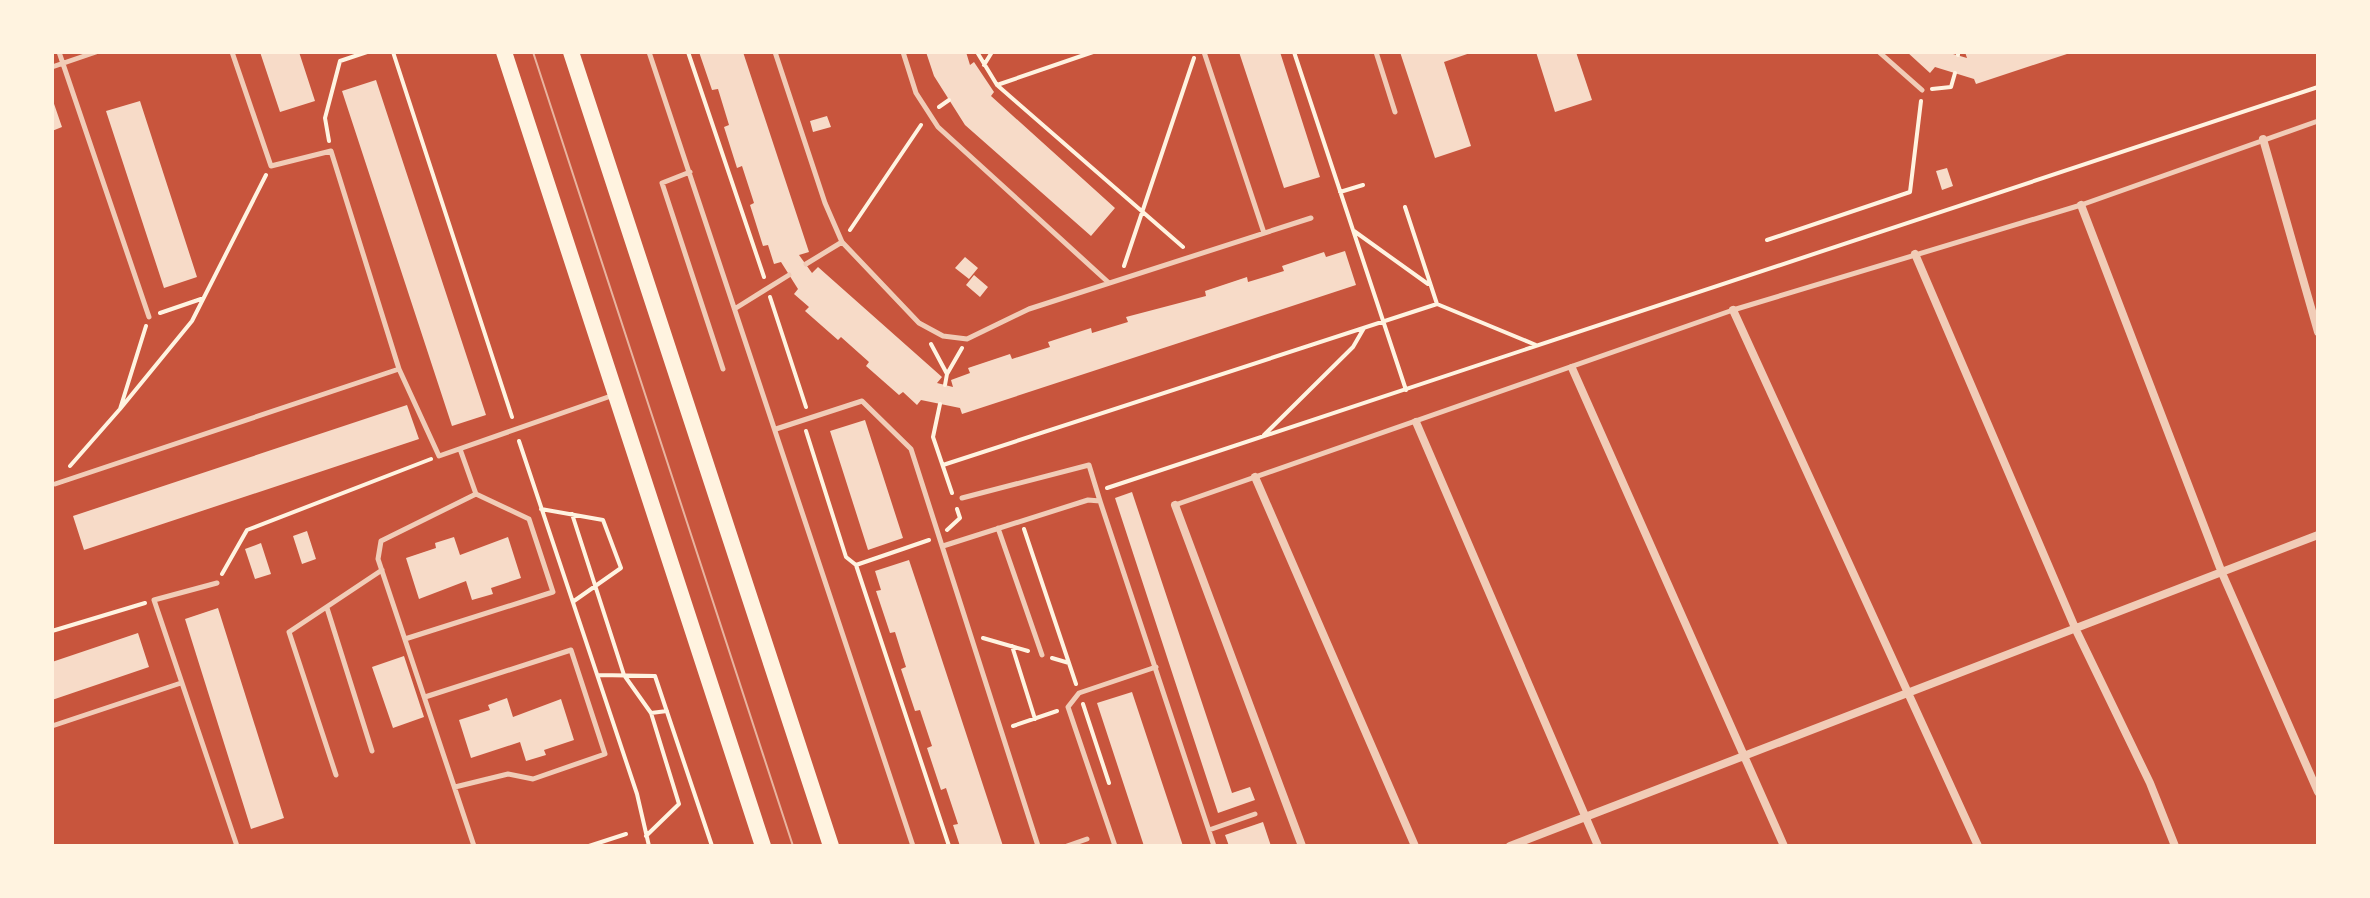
<svg xmlns="http://www.w3.org/2000/svg" width="2370" height="898" font-family="Barlow,sans-serif">
	<style>
		.building { fill: #f7dbc8 }
		.lines { fill: none; stroke-linecap: round; stroke-linejoin: round }
		.path { stroke: #fff3e0; stroke-width: 4 }
		.service { stroke: #f1ccb7; stroke-width: 5 }
		.minor { stroke: #f1ccb7; stroke-width: 8 }
		.primary { stroke: #fff3e0; stroke-width: 16 }
		.tram { stroke: #e9b49f; stroke-width: 2 }
	</style>
	<rect width="100%" height="100%" fill="#c8553d"/>
	<!-- building -->
	<path class="building" d="M260,52H299L315,101L280,112Z
		M699,52H743L809,252L799,255L812,273L818,267L942,377L937,383L953,387L951,380L970,373L968,368L1010,354L1012,359L1050,347L1048,342L1091,328L1092,333L1128,322L1126,317L1206,296L1205,291L1247,277L1248,282L1284,271L1282,266L1324,252L1326,257L1345,251L1356,285L962,414L960,408L921,400L917,405L903,392L899,395L866,366L869,362L841,337L838,340L805,311L809,307L794,294L798,289L781,262L774,264L768,245L763,246L750,205L754,203L742,166L737,168L724,127L729,125L718,89L712,90Z
		M926,52H966L970,65L974,62L994,92L991,96L1115,208L1091,236L965,125L934,76Z
		M1239,52H1280L1320,177L1284,188Z
		M1400,52H1473L1444,62L1471,146L1435,158Z
		M1536,52H1576L1592,100L1555,112Z
		M1907,52H1946L1967,58L1965,52L2070,53L1976,84L1974,79L1935,67L1930,73Z
		M376,80L486,415L452,426L342,91Z
		M52,98L62,127L52,131Z
		M140,101L197,277L164,288L106,111Z
		M827,116L831,127L813,132L810,121Z
		M1947,168L1953,186L1942,190L1936,171Z
		M965,257L978,268L969,279L955,268Z
		M974,275L988,287L980,297L966,285Z
		M407,405L419,439L84,550L73,516Z
		M865,420L903,538L868,550L830,431Z
		M1132,492L1232,793L1250,787L1255,800L1218,813L1115,498Z
		M307,531L316,559L302,564L293,536Z
		M454,537L460,555L508,537L521,578L491,588L493,594L472,600L466,581L419,599L406,558L436,548L435,543Z
		M261,543L271,574L255,579L245,549Z
		M909,560L921,596L1003,846H960L953,825L958,824L946,788L941,790L927,748L932,746L920,710L915,711L901,669L906,667L895,632L890,633L876,591L881,590L875,571Z
		M218,608L284,818L251,829L185,619Z
		M138,633L149,667L52,700V662Z
		M404,656L424,717L393,728L372,667Z
		M1132,692L1183,846H1144L1142,840L1097,703Z
		M507,698L513,717L561,699L574,740L544,750L546,755L526,761L520,742L471,758L459,720L490,710L488,705Z
		M1263,822L1271,846H1229L1225,835Z"/>
	<g class="lines">
		<!-- path -->
		<path class="path" d="M393,52L512,417
			M688,52L764,277
			M977,52L997,85L1183,247
			M1294,52L1406,390
			M1958,55V52
			M984,65L992,52
			M997,85L1093,52
			M1932,89L1951,87L1955,73
			M939,107L949,100
			M329,141L325,118L340,61L367,52
			M1340,192L1363,185
			M850,230L921,125
			M1354,231L1428,284
			M1767,240L1910,192L1921,101
			M1124,266L1194,58
			M770,297L806,407
			M1437,304L1536,345
			M160,313L201,299
			M931,344L947,374L962,348
			M945,385L947,374
			M940,404L933,437L952,493
			M120,409L192,321L266,175
			M806,431L846,557L856,565L949,846
			M1264,435L1353,347L1364,328
			M519,441L637,794L649,846
			M943,465L1437,304L1405,207
			M70,466L120,409L146,326
			M1107,488L2318,87
			M541,509L603,520L621,568L574,601
			M572,514L624,675L651,713L679,804L646,836
			M1024,529L1076,684
			M947,530L960,518L957,509
			M856,565L929,540
			M222,574L247,530L431,459
			M52,631L145,603
			M983,638L1028,651
			M1012,646L1035,719
			M1052,658L1069,663
			M598,675L655,676L712,846
			M1083,704L1109,783
			M651,713L667,711
			M1013,726L1057,711
			M589,846L626,834"/>
		<!-- service -->
		<path class="service" d="M59,52L149,317
			M232,52L271,166L331,151L399,369L439,456L611,396
			M649,52L913,846
			M775,52L825,203L842,242L919,323L943,336L967,339L1029,309L1311,218
			M903,52L916,93L938,127L1109,283
			M1204,52L1264,233
			M1376,52L1395,112
			M1879,52L1922,90
			M52,67L96,52
			M690,172L662,183L723,369
			M806,264L842,242
			M736,308L789,275
			M776,429L862,401L911,449L1038,846
			M460,449L476,494L381,541L378,559L474,846
			M55,484L399,369
			M962,498L1089,465L1100,501
			M1175,505L1733,310L2081,205L2318,121
			M998,528L1042,655
			M943,546L1088,500L1100,501L1214,846
			M217,583L154,600L237,846
			M327,608L372,751
			M405,639L553,592L529,519L476,494
			M425,697L571,650L605,754L533,779L508,774L455,787
			M52,726L181,683
			M336,775L289,632L382,570
			M1209,830L1255,814
			M1067,846L1087,839
			M1115,846L1068,707L1079,693L1156,667"/>
		<!-- minor -->
		<path class="minor" d="M2263,139L2318,332
			M2081,205L2222,573L2318,792
			M1915,254L2076,630L2150,783L2175,846
			M1733,310L1978,846
			M1572,368L1784,846
			M1416,422L1598,846
			M1255,477L1415,846
			M1175,505L1302,846
			M1510,846L2318,535"/>
		<!-- primary -->
		<path class="primary" d="M504,52L763,846
			M571,52L831,846"/>
		<!-- tram -->
		<path class="tram" d="M533,52L793,846"/>
	</g>
	<!-- border -->
	<rect width="2370" height="898" fill="none" stroke="#fff3e0" stroke-width="108"/>
</svg>
